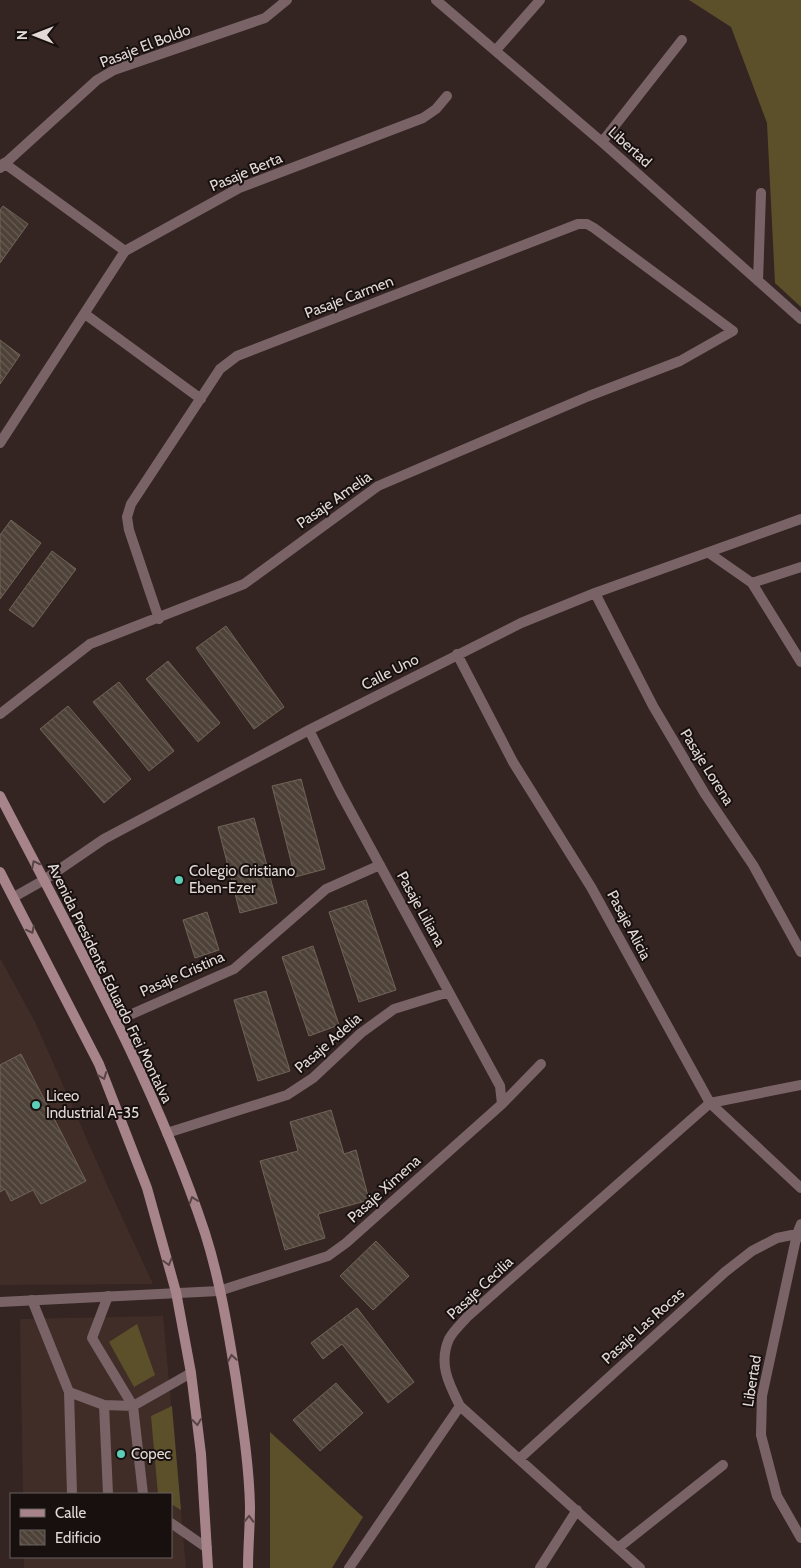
<svg xmlns="http://www.w3.org/2000/svg" width="801" height="1568" font-family="Cabin,sans-serif">
	<style>
		.built { fill: #402d27 }
		.grass { fill: #5c502a }
		.building { fill: url(#building-back-hatch); stroke: #706459 }
		.lines { fill: none; stroke-linecap: round; stroke-linejoin: round }
		.service { stroke: #796367; stroke-width: 10 }
		.minor { stroke: #796367; stroke-width: 10 }
		.secondary { stroke: #a6848a; stroke-width: 10 }
		.oneway { stroke: #574446 }
		.poi-dot { fill: #5dceb9; stroke: #17100e; stroke-width: 2 }
		.labels { text-anchor: middle; dominant-baseline: central; stroke-width: 4; stroke-linejoin: round; paint-order: stroke }
		.street-label { font-size: 15px; fill: #e2d9d6; stroke: #17100e }
		.poi-label { font-size: 15px; fill: #e2d9d6; stroke: #17100e; text-anchor: start }
	</style>
	<defs>
		<pattern id="building-back-hatch" width="6" height="6" patternUnits="userSpaceOnUse" patternTransform="scale(1.25)"><rect width="6" height="6" fill="#4e4238"/><path d="M-1 5l2 2M0 0l6 6M5-1l2 2" fill="none" stroke="#675d54"/></pattern>
	</defs>
	<rect width="100%" height="100%" fill="#342522"/>
	<!-- built -->
	<path class="built" d="M0,958L35,1022L108,1187L153,1284L0,1285Z
		M163,1316L186,1568H24V1557H171V1494H23L20,1319Z"/>
	<!-- grass -->
	<path class="grass" d="M689,0H801V307L775,283L767,123L731,27Z
		M137,1324L155,1375L134,1387L109,1342Z
		M172,1406V1407L181,1510L171,1504V1494H158L151,1416Z
		M270,1432L363,1517L332,1568H270Z"/>
	<!-- building -->
	<path class="building" d="M3,206L28,224L0,263V210Z
		M0,340L20,355L0,384Z
		M11,520L41,543L0,599V535Z
		M52,551L76,569L33,627L9,610Z
		M226,626L284,707L254,729L196,648Z
		M168,661L220,723L198,742L146,679Z
		M119,682L174,751L149,771L93,702Z
		M68,706L131,779L104,803L40,729Z
		M301,779L325,869L295,877L272,786Z
		M254,818L277,903L240,913L218,827Z
		M366,900L396,990L359,1002L329,912Z
		M207,912L219,950L195,958L183,920Z
		M313,946L339,1025L309,1036L282,957Z
		M266,991L290,1071L258,1081L234,1000Z
		M21,1054L86,1181L41,1204L33,1190L11,1201L5,1189L0,1192V1065Z
		M331,1110L344,1154L356,1150L369,1200L318,1214L325,1238L285,1250L260,1161L298,1151L290,1122Z
		M376,1241L409,1276L373,1310L340,1276Z
		M357,1308L414,1382L388,1403L342,1344L323,1359L311,1343Z
		M336,1383L363,1413L320,1451L293,1420Z"/>
	<g class="lines">
		<!-- service -->
		<path class="service" d="M108,1296L92,1338L133,1406
			M32,1300L69,1392L72,1494
			M69,1392L104,1405
			M108,1494L104,1405L133,1406
			M143,1494L133,1406L191,1373
			M171,1523L207,1548"/>
		<!-- minor -->
		<path class="minor" d="M436,0L602,142L801,319
			M496,50L540,0
			M602,142L682,40
			M4,163L125,251
			M0,168L97,80L114,70L265,18L287,0
			M758,281L761,193
			M85,314L201,399
			M0,443L125,251L239,188L423,118L436,109L447,96
			M709,553L752,583L801,662
			M752,583L801,567
			M595,593L653,706L705,794L753,865L801,952
			M457,654L513,762L591,887L710,1103L801,1188
			M0,714L90,644L244,584L378,486L589,396L680,361L733,331L594,228L587,224H578L237,356L220,369L131,504L127,517L129,530L159,619
			M309,730L340,792L500,1086L502,1104
			M14,897L44,880L104,839L309,730L521,623L595,593L801,519
			M116,1021L234,969L326,889L380,865
			M167,1133L287,1095L313,1078L361,1033L394,1009L449,992
			M801,1224L797,1234L762,1396L761,1435L777,1496L801,1538
			M0,1302L219,1291L328,1256L346,1243L502,1104L541,1064
			M519,1459L725,1272L752,1251L777,1238L797,1234L801,1237
			M618,1548L723,1465
			M349,1568L460,1406
			M540,1568L577,1510
			M640,1568L460,1406C449,1384 438,1364 449,1339C453,1331 462,1323 467,1317L710,1103L801,1085"/>
		<!-- secondary -->
		<path class="secondary" d="M0,796C74,939 154,1080 205,1233C220,1280 228,1330 236,1379C242,1421 249,1464 250,1506C250,1527 248,1547 248,1568
			M0,872L99,1064L147,1188L176,1292L191,1373L201,1454L208,1568"/>
	</g>
	<!-- one-way arrows -->
	<defs><path id="oneway-chevron" d="M-2-3.5L2.5 0L-2 3.5" fill="none" stroke-width="1.6" stroke-linecap="round" stroke-linejoin="round" transform="scale(1.25)"/></defs>
	<g class="oneway">
		<use href="#oneway-chevron" transform="translate(35 864) rotate(-117)"/>
		<use href="#oneway-chevron" transform="translate(31 930) rotate(63)"/>
		<use href="#oneway-chevron" transform="translate(103 1076) rotate(69)"/>
		<use href="#oneway-chevron" transform="translate(193 1200) rotate(-109)"/>
		<use href="#oneway-chevron" transform="translate(168 1262) rotate(74)"/>
		<use href="#oneway-chevron" transform="translate(232 1358) rotate(-99)"/>
		<use href="#oneway-chevron" transform="translate(197 1422) rotate(83)"/>
		<use href="#oneway-chevron" transform="translate(249 1519) rotate(-88)"/>
	</g>
	<!-- markers -->
	<g class="poi-dot">
		<circle cx="179" cy="880" r="5"/>
		<circle cx="36" cy="1105" r="5"/>
		<circle cx="121" cy="1454" r="5"/>
	</g>
	<g class="labels">
		<!-- street labels -->
		<g class="street-label">
			<text transform="translate(145 46) rotate(-21)">Pasaje El Boldo</text>
			<text transform="translate(630 147) rotate(42)">Libertad</text>
			<text transform="translate(246 172) rotate(-23)">Pasaje Berta</text>
			<text transform="translate(349 297) rotate(-21)">Pasaje Carmen</text>
			<text transform="translate(334 500) rotate(-35)">Pasaje Amelia</text>
			<text transform="translate(390 672) rotate(-27)">Calle Uno</text>
			<text transform="translate(707 767) rotate(58)">Pasaje Lorena</text>
			<text transform="translate(421 909) rotate(61)">Pasaje Liliana</text>
			<text transform="translate(629 925) rotate(62)">Pasaje Alicia</text>
			<text transform="translate(182 974) rotate(-24)">Pasaje Cristina</text>
			<text transform="translate(110 983) rotate(64)">Avenida Presidente Eduardo Frei Montalva</text>
			<text transform="translate(328 1043) rotate(-41)">Pasaje Adelia</text>
			<text transform="translate(384 1189) rotate(-42)">Pasaje Ximena</text>
			<text transform="translate(480 1288) rotate(-43)">Pasaje Cecilia</text>
			<text transform="translate(643 1326) rotate(-42)">Pasaje Las Rocas</text>
			<text transform="translate(752 1381) rotate(-81)">Libertad</text>
		</g>
		<!-- poi labels -->
		<g class="poi-label">
			<text x="189" y="871">Colegio Cristiano<tspan x="189" dy="17">Eben-Ezer</tspan></text>
			<text x="46" y="1096">Liceo<tspan x="46" dy="17">Industrial A-35</tspan></text>
			<text x="131" y="1454">Copec</text>
		</g>
	</g>
	<!-- legend -->
	<rect x="10" y="1493" width="162" height="65" fill="#17100e" stroke="#68605e"/>
	<rect x="20" y="1509" width="25" height="8" fill="#a6848a" stroke="#68605e"/>
	<text x="55" y="1518" font-size="15" fill="#e2d9d6">Calle</text>
	<rect x="20" y="1530" width="25" height="15" fill="url(#building-back-hatch)" stroke="#68605e"/>
	<text x="55" y="1543" font-size="15" fill="#e2d9d6">Edificio</text>
	<!-- north arrow -->
	<g transform="translate(35 35) rotate(270)" stroke="#17100e" stroke-width="4" paint-order="stroke">
	<path d="M0-4L9 19L0 12L-9 19Z" fill="#e2d9d6"/>
	<text y="-8" font-size="14" font-weight="bold" text-anchor="middle" fill="#e2d9d6">N</text>
	</g>
</svg>
